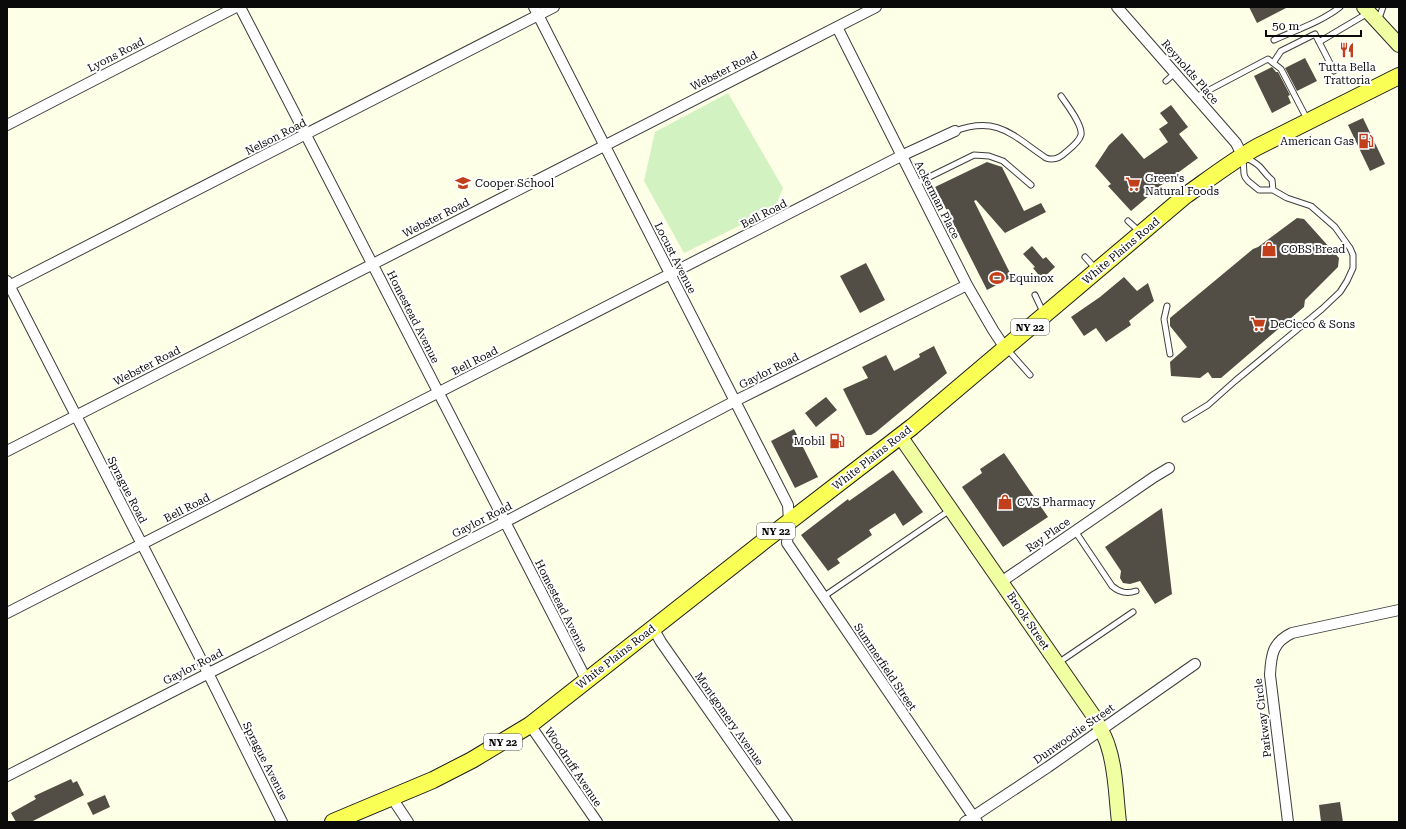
<svg xmlns="http://www.w3.org/2000/svg" width="1406" height="829" font-family="'Roboto Serif',serif">
	<style>
		.pitch { fill: #d3f2c1 }
		.building { fill: #534e45 }
		.lines { fill: none; stroke-linecap: round; stroke-linejoin: round }
		.lane-casing { stroke: #3d3d3d; stroke-width: 7 }
		.street-casing { stroke: #3d3d3d; stroke-width: 12 }
		.secondary-casing { stroke: #2c2c2c; stroke-width: 16 }
		.primary-casing { stroke: #1b1b1b; stroke-width: 18 }
		.lane { stroke: #fff; stroke-width: 5 }
		.street { stroke: #fff; stroke-width: 10 }
		.secondary { stroke: #f0ffa1; stroke-width: 14 }
		.primary { stroke: #faff56; stroke-width: 16 }
		.labels { text-anchor: middle; dominant-baseline: central; stroke-width: 4; stroke-linejoin: round; paint-order: stroke }
		.shield { fill: #fff; stroke: #545454; stroke-width: 1 }
		.shield-label { font-size: 10px; font-weight: bold; fill: #0a0a0a }
		.street-label { font-size: 11px; fill: #0a0a0a; stroke: #fff }
		.poi-label { font-size: 11px; fill: #0a0a0a; stroke: #fff; text-anchor: start }
	</style>
	<rect width="100%" height="100%" fill="#fdffe6"/>
	<!-- pitch -->
	<path class="pitch" d="M728,93L783,188L775,208L684,253L644,181L655,132Z"/>
	<!-- building -->
	<path class="building" d="M1249,7H1288L1257,23Z
		M1305,58L1317,81L1297,91L1285,68Z
		M1272,67L1276,72H1278L1290,95L1288,96L1291,103L1272,113L1254,76Z
		M1171,105L1188,127L1179,134L1198,158L1164,183L1131,211L1108,186L1111,184L1095,166L1109,145L1122,133L1144,159L1168,142L1159,129L1168,123L1160,113Z
		M1363,118L1385,164L1370,171L1348,125Z
		M987,162L1002,167L1024,211L1041,203L1046,212L1005,233L976,200L974,201L1012,277L987,290L935,187Z
		M1297,218L1304,219L1339,258L1338,267L1305,300L1304,307L1221,378H1212L1208,372L1200,378L1171,376L1170,362L1187,347L1170,326V318L1253,249L1258,247Z
		M1032,246L1043,259L1046,257L1055,267L1042,279L1033,268L1035,267L1023,254Z
		M866,263L885,300L860,313L840,276Z
		M1124,277L1137,291L1148,283L1154,301L1129,321L1131,325L1106,342L1096,328L1084,336L1071,317L1100,297Z
		M934,346L947,373L876,432L871,435H866L843,389L868,378L862,367L886,355L894,371L920,357L919,354Z
		M826,397L837,410L816,427L805,413Z
		M794,429L818,477L795,488L771,441Z
		M1004,453L1048,517L1003,547L962,487L982,473L980,469Z
		M893,470L923,512L903,526L895,513L869,530L872,535L837,559L840,563L828,571L801,535L848,499L849,501Z
		M1162,508L1172,594L1155,604L1140,581L1130,584L1123,583L1120,578L1121,571L1105,547Z
		M71,779L73,783L77,781L84,795L31,822H16L11,813L36,799L34,796Z
		M105,795L110,807L93,815L87,803Z
		M1340,802L1343,822H1321L1319,805Z"/>
	<g class="lines">
		<!-- lane casing -->
		<g class="lane-casing">
			<path id="lane" d="M1378,21L1383,7
				M1274,40C1296,30 1321,22 1340,7
				M1319,42L1368,13
				M1273,63L1281,51L1315,34L1334,71
				M1166,81L1175,73
				M1196,97L1268,59L1281,69L1307,119
				M955,131C998,115 1013,136 1046,158C1054,161 1060,158 1066,152C1071,148 1079,142 1081,135C1083,125 1067,105 1061,96
				M1245,157C1250,160 1257,163 1261,168C1265,173 1267,176 1272,180L1273,190
				M915,184L974,155L989,156L1003,161L1031,185
				M1128,221L1139,231
				M1085,257L1096,269
				M1035,295L1044,314
				M1167,306L1164,319L1170,354
				M1007,349L1030,375
				M1185,419L1208,405L1235,381L1322,309L1340,292L1347,281L1353,268V255L1350,248L1335,227L1311,206L1287,198L1273,190H1259L1248,181L1245,177L1244,174L1243,158
				M1075,531L1112,586C1120,593 1127,594 1136,591
				M823,597L950,510
				M1058,663L1133,612"/>
		</g>
		<!-- street casing -->
		<g class="street-casing">
			<path id="street" d="M240,7L587,681
				M534,7L788,505L789,521L787,543L977,822
				M1117,7L1236,143L1242,155
				M837,27L967,285L993,330L1005,348
				M7,125L236,7
				M7,281L208,673L282,822
				M7,287L554,7
				M7,451L876,7
				M1001,582L1154,477L1169,468
				M7,613L901,156L955,131
				M653,628L661,642L787,822
				M530,725L597,822
				M7,776L505,522L735,401L967,285
				M392,798L408,822
				M965,822L1048,767L1195,664
				M1288,822L1270,675C1271,654 1273,642 1292,633L1399,610"/>
		</g>
		<!-- secondary casing -->
		<g class="secondary-casing">
			<path id="secondary" d="M1364,7L1399,45
				M900,436L1093,715C1098,725 1105,735 1108,746C1116,769 1116,798 1119,822"/>
		</g>
		<!-- primary casing -->
		<g class="primary-casing">
			<path id="primary" d="M333,822L433,780L472,760L530,725L764,541L912,427L1185,196C1209,179 1232,161 1257,147L1399,76"/>
		</g>
		<!-- lane -->
		<use href="#lane" class="lane"/>
		<!-- street -->
		<use href="#street" class="street"/>
		<!-- secondary -->
		<use href="#secondary" class="secondary"/>
		<!-- primary -->
		<use href="#primary" class="primary"/>
	</g>
	<!-- icons -->
	<defs>
		<g id="restaurant-bare" transform="scale(1.2)"><path d="M-5-6h1v4h1v-4h1v4h1v-4h1v5L-1.5 .5V6h-2V.5L-5-1ZM5-6V6H3V1.5H1.5Q1.5-4 5-6Z" fill="#c13f1a" stroke="#fff" stroke-width="2.5" paint-order="stroke"/></g>
		<g id="fuel-bare" transform="scale(1.2)"><path d="M-5.5-6h7V0h2V4h1.3V-2.5L3-4.5l.8-.8L6-3V5H2.5V1h-1V6h-7ZM-4.2-4.7v3.2H.2V-4.7Z" fill="#c13f1a" stroke="#fff" stroke-width="2.5" paint-order="stroke"/></g>
		<g id="school-bare" transform="scale(1.2)"><path d="M0-5L7-2L0 1L-7-2ZM-4 1L0 2.5L4 1V4Q0 6-4 4Z" fill="#c13f1a" stroke="#fff" stroke-width="2.5" paint-order="stroke"/></g>
		<g id="supermarket-bare" transform="scale(1.2)"><path d="M-6-5.5h2.5l.6 2H6L4.5 2H-2.5L-4.4-4H-6ZM-1.5 3.2a1.3 1.3 0 1 0 .1 0ZM3 3.2a1.3 1.3 0 1 0 .1 0Z" fill="#c13f1a" stroke="#fff" stroke-width="2.5" paint-order="stroke"/></g>
		<g id="shop-bare" transform="scale(1.2)"><path d="M-5-2.5h2.3a2.7 3.5 0 0 1 5.4 0H5L5.5 6h-11ZM-1.5-2.5h3a1.5 2.3 0 0 0-3 0Z" fill="#c13f1a" stroke="#fff" stroke-width="2.5" paint-order="stroke"/></g>
		<g id="stadium-bare" transform="scale(1.2)"><path d="M0-5a6.5 5 0 1 0 0 10a6.5 5 0 1 0 0-10ZM-3.5-1.8h7v3.6h-7Z" fill="#c13f1a" stroke="#fff" stroke-width="2.5" paint-order="stroke"/></g>
	</defs>
	<g fill-rule="evenodd">
		<use href="#restaurant-bare" x="1347" y="50"/>
		<use href="#fuel-bare" x="1366" y="141"/>
		<use href="#school-bare" x="463" y="183"/>
		<use href="#supermarket-bare" x="1133" y="184"/>
		<use href="#shop-bare" x="1269" y="249"/>
		<use href="#stadium-bare" x="997" y="278"/>
		<use href="#supermarket-bare" x="1258" y="324"/>
		<use href="#fuel-bare" x="837" y="441"/>
		<use href="#shop-bare" x="1005" y="502"/>
	</g>
	<g class="labels">
		<!-- shield labels -->
		<g class="shield">
			<rect x="1011" y="319" width="38" height="16" rx="3"/>
			<rect x="757" y="523" width="38" height="16" rx="3"/>
			<rect x="484" y="734" width="38" height="16" rx="3"/>
		</g>
		<g class="shield-label">
			<text x="1030" y="327">NY 22</text>
			<text x="776" y="531">NY 22</text>
			<text x="503" y="742">NY 22</text>
		</g>
		<!-- street labels -->
		<g class="street-label">
			<text transform="translate(116 55) rotate(-27)">Lyons Road</text>
			<text transform="translate(724 71) rotate(-27)">Webster Road</text>
			<text transform="translate(1190 72) rotate(49)">Reynolds Place</text>
			<text transform="translate(276 137) rotate(-27)">Nelson Road</text>
			<text transform="translate(937 200) rotate(63)">Ackerman Place</text>
			<text transform="translate(764 214) rotate(-27)">Bell Road</text>
			<text transform="translate(436 218) rotate(-27)">Webster Road</text>
			<text transform="translate(1121 251) rotate(-40)">White Plains Road</text>
			<text transform="translate(675 258) rotate(63)">Locust Avenue</text>
			<text transform="translate(413 317) rotate(63)">Homestead Avenue</text>
			<text transform="translate(475 361) rotate(-27)">Bell Road</text>
			<text transform="translate(147 366) rotate(-27)">Webster Road</text>
			<text transform="translate(769 371) rotate(-27)">Gaylor Road</text>
			<text transform="translate(872 458) rotate(-38)">White Plains Road</text>
			<text transform="translate(127 490) rotate(63)">Sprague Road</text>
			<text transform="translate(187 508) rotate(-27)">Bell Road</text>
			<text transform="translate(482 520) rotate(-27)">Gaylor Road</text>
			<text transform="translate(1048 535) rotate(-35)">Ray Place</text>
			<text transform="translate(561 606) rotate(63)">Homestead Avenue</text>
			<text transform="translate(1028 621) rotate(56)">Brook Street</text>
			<text transform="translate(616 657) rotate(-38)">White Plains Road</text>
			<text transform="translate(193 667) rotate(-27)">Gaylor Road</text>
			<text transform="translate(885 667) rotate(56)">Summerfield Street</text>
			<text transform="translate(1263 718) rotate(-97)">Parkway Circle</text>
			<text transform="translate(729 719) rotate(55)">Montgomery Avenue</text>
			<text transform="translate(1074 734) rotate(-35)">Dunwoodie Street</text>
			<text transform="translate(265 761) rotate(63)">Sprague Avenue</text>
			<text transform="translate(573 767) rotate(56)">Woodruff Avenue</text>
		</g>
		<!-- poi labels -->
		<g class="poi-label">
			<text x="1347" y="67" text-anchor="middle">Tutta Bella<tspan x="1347" dy="13">Trattoria</tspan></text>
			<text x="1354" y="141" text-anchor="end">American Gas</text>
			<text x="1145" y="178">Green's<tspan x="1145" dy="13">Natural Foods</tspan></text>
			<text x="475" y="183">Cooper School</text>
			<text x="1281" y="249">COBS Bread</text>
			<text x="1009" y="278">Equinox</text>
			<text x="1270" y="324">DeCicco &amp; Sons</text>
			<text x="825" y="441" text-anchor="end">Mobil</text>
			<text x="1017" y="502">CVS Pharmacy</text>
		</g>
	</g>
	<!-- border -->
	<rect width="1406" height="829" fill="none" stroke="#0a0a0a" stroke-width="16"/>
	<!-- scale -->
	<path d="M1266 30v6h95v-6" fill="none" stroke="#0a0a0a" stroke-width="2"/>
	<text x="1272" y="30" font-size="12" fill="#0a0a0a" stroke="#ffffff" stroke-width="3" paint-order="stroke">50 m</text>
</svg>
